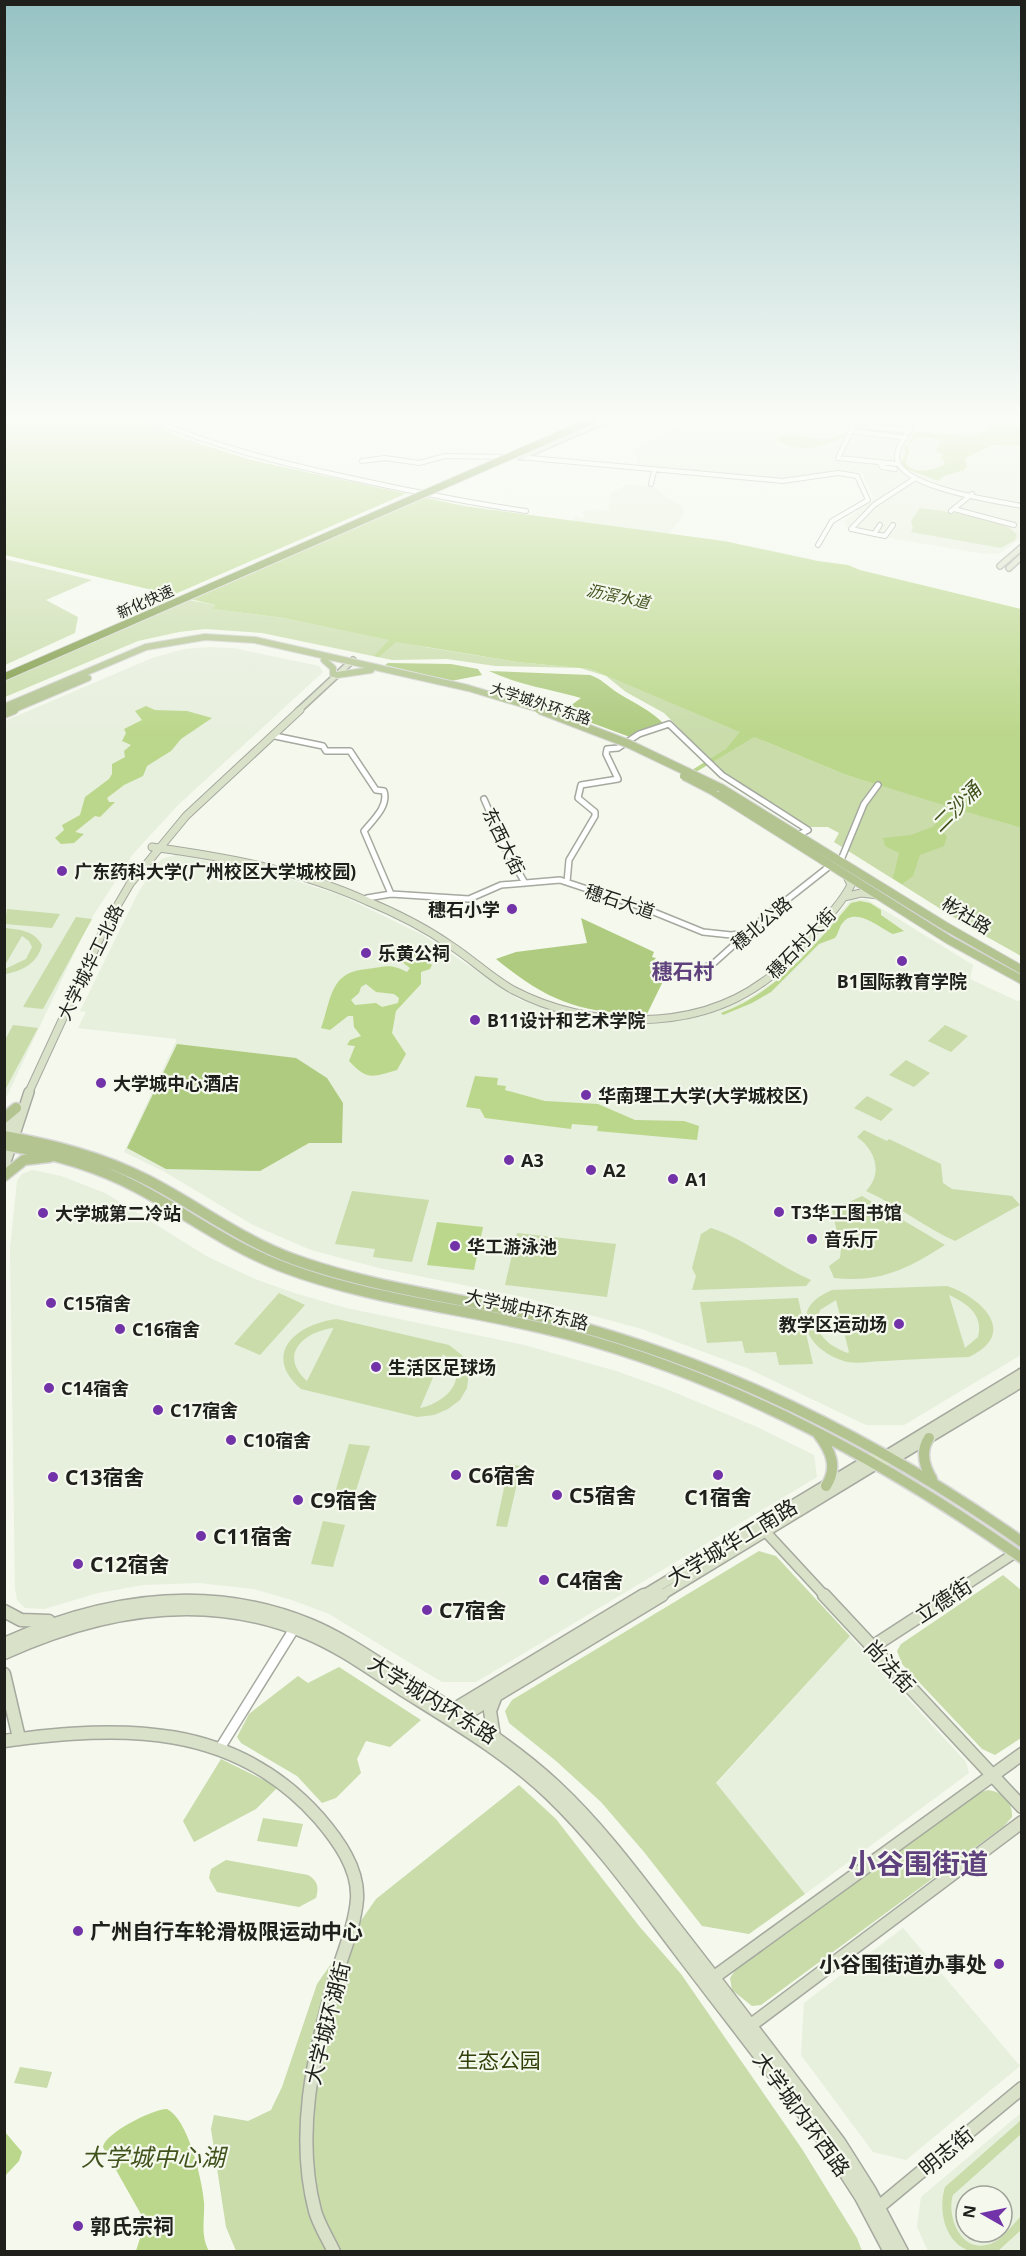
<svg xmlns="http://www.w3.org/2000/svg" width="1026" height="2256" font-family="'Noto Sans','Noto Sans SC',sans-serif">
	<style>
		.built { fill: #e7efdd; fill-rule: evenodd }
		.green { fill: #c9dcaa; fill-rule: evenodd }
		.forest { fill: #afcb80 }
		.water { fill: #bbd78b; fill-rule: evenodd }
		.pier { fill: #f4f8ed }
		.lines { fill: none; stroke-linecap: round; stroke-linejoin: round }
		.stream { stroke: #bbd78b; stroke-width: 1.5 }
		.street-far2-casing { stroke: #a5a99f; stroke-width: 6 }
		.street-far1-casing { stroke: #a5a99f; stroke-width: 8 }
		.street-casing { stroke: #a5a99f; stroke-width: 12 }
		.secondary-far3-casing { stroke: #a5a99f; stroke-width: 8 }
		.secondary-far2-casing { stroke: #a5a99f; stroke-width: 9 }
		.secondary-far1-casing { stroke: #a5a99f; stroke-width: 12 }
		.secondary-casing { stroke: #a5a99f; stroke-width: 15 }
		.primary-far2-casing { stroke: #d7d7d6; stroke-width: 8 }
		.primary-far1-casing { stroke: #d7d7d6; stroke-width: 10 }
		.primary-casing { stroke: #d7d7d6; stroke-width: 13 }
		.street-far2 { stroke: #fff; stroke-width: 4 }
		.street-far1 { stroke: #fff; stroke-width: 5 }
		.street { stroke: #fff; stroke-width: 9 }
		.secondary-far3 { stroke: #d9e1c8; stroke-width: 5 }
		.secondary-far2 { stroke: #d9e1c8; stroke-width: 7 }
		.secondary-far1 { stroke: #d9e1c8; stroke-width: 9 }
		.secondary { stroke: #d9e1c8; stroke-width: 12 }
		.primary-far2 { stroke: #b3c491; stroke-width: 6 }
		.primary-far1 { stroke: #b3c491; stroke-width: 8 }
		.primary { stroke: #b3c491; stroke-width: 10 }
		.primary-bridge-far1-casing { stroke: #d7d7d6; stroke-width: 8; stroke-linecap: butt }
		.primary-bridge-casing { stroke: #d7d7d6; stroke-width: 10; stroke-linecap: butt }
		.highway-bridge-casing { stroke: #d7d7d6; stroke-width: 9; stroke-linecap: butt }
		.primary-bridge-far1 { stroke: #b3c491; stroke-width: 6 }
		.primary-bridge { stroke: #b3c491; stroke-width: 8 }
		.highway-bridge { stroke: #809c48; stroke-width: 7 }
		.poi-dot { fill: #7233a8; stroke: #f4f8ed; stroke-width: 2 }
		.labels { text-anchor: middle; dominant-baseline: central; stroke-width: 4.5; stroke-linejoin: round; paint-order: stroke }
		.far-street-label { font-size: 15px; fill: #1f201c; stroke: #f4f8ed }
		.far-water-label { font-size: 16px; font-style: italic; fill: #41521d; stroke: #f4f8ed }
		.street-label { font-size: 18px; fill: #1f201c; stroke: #f4f8ed }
		.poi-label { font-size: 18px; font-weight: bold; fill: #1f201c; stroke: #f4f8ed; text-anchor: start }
		.water-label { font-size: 20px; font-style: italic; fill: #41521d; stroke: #f4f8ed }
		.quarter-label { font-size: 21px; font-weight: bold; fill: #5f427d; stroke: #f4f8ed }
		.near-poi-label { font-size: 21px; font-weight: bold; fill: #1f201c; stroke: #f4f8ed; text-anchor: start }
		.near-street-label { font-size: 21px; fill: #1f201c; stroke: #f4f8ed }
		.near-park-label { font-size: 21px; fill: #304008; stroke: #f4f8ed }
		.near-water-label { font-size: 24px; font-style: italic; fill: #41521d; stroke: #f4f8ed }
		.near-district-label { font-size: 28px; font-weight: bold; fill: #5f427d; stroke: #f4f8ed }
	</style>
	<rect width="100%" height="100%" fill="#f4f8ed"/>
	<!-- built -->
	<path class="built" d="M694,420H1021V538L1001,553L985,554L848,531L844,521L874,498L863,475L857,472L814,474L807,480L787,481L685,471L669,467L664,469H651L638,464L634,448Z
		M628,484L657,488L666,497L683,506L684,516L668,534L572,522L574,516L585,518L582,511L593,509L608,511L611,493Z
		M209,647L234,648L319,666L323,672L178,805L133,854L89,922L5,1100V721L152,658L184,649Z
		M176,855L267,872L340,895L423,935L518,999L558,1014L617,1023H654L693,1018L748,999L779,978L851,900L866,899L973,965L970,979L1017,1001L1021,1000V1355L904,1425H866L747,1368L642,1329L523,1297L379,1268L311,1250L253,1225L165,1172L124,1152L177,1039L78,1028L86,1012L80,1011L139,891L161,859Z
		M32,1170L61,1176L105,1193L208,1257L255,1279L294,1293L346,1308L524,1345L616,1371L669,1390L757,1427L814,1455L817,1477L476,1682H442L329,1614L292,1600L254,1589L199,1583L143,1585L98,1593L44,1609L25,1608L17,1600L15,1589L10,1249L17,1181L22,1174Z
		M850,1636L966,1762L969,1773L805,1894L716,1784Z
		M903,1928L1020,2066L906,2160L873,2152L801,2055L804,2003Z
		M1021,2113V2251H928L917,2227L921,2197ZM966,2196H1002V2232H966Z"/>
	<!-- green -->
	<path class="green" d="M920,508C939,511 1011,518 1017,536L1015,540L1001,548L911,532L913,528L911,521Z
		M5,559L92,580L46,600L78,617L75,633L5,665Z
		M189,600L215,605L214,609L283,618L425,647L517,662L590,669L846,775L1021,828V956L971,928L834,842L839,833L828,827H809L725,774L664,713L626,692L606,676L580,668L495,666L447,659L392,660L262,633L205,629L179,632L138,641L5,697V681Z
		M7,909L60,914L52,928L5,924Z
		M76,917L92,919L43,1009L23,1007Z
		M5,928C21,930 33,930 42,945C37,964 22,971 5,974V969L26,959L32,947L29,941L22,936L5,965Z
		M13,1025L38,1028L5,1090V1040Z
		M945,1025L968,1036L951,1052L928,1041Z
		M906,1060L930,1073L914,1087L889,1075Z
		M867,1096L893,1109L881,1121L854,1108Z
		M864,1130L887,1141L889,1139L941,1164L943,1183L952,1189L1012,1196L1020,1205L955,1241C924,1227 897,1205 866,1191C883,1174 876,1150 857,1137Z
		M352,1191L429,1200L412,1262L373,1257L375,1249L335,1244Z
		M862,1196L945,1245C907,1269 880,1283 834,1278L829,1266L840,1258L841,1249L831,1206L847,1203Z
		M711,1228C747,1240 776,1265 811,1280L806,1286L692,1290L696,1276L692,1268L701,1234Z
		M517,1233L616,1244L607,1297L505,1285Z
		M947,1286C982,1298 1019,1333 969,1357C941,1358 913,1359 885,1361C874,1361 859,1364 848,1362C830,1358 808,1344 806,1324C804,1305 817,1297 832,1290ZM949,1295C967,1303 984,1315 978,1337L965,1348ZM836,1300L849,1352L848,1353C829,1346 811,1333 820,1310Z
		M279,1293L305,1305L260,1355L234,1344Z
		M798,1298L813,1364L779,1365L776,1352L745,1353L742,1341L707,1343L700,1302Z
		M337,1319L449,1345L463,1356L469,1372L467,1388L460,1400L448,1409L434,1415L417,1417L301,1389C261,1354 296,1324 337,1319ZM333,1328V1329L307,1381C278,1355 303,1332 333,1328ZM443,1354C472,1376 448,1402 420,1408Z
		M349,1444L370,1446L352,1503L333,1500Z
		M509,1464L521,1466L507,1527L496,1526Z
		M323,1521L345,1525L333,1567L311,1564Z
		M759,1551L776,1556L850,1636L716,1783L805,1894L749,1934L702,1926L644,1852L601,1802L556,1761L509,1723L505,1711L512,1700Z
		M1003,1575L1021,1590V1738L995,1755L982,1749L902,1664L897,1651L901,1644Z
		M339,1667L421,1720L390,1747L366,1741L357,1759L361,1773L336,1798L322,1803L297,1776L241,1743L237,1737L249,1714L298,1676L308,1683Z
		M221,1759L278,1787L256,1809L194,1842L183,1821Z
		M519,1785L556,1819L639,1926L681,1974L802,2149L857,2238L862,2251H236L226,2227L211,2129L214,2115L248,2121L271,2110L282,2087L317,1984L376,1899Z
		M988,1790C1003,1792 1013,1802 1012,1817L1004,1826L761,2005L752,2006L732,1990L730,1978L736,1969L978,1793Z
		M263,1818L303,1824L297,1847L257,1841Z
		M226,1860L308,1875C318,1881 319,1887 316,1898L299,1907L217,1892L209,1878L211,1869Z
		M20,2067L52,2072L47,2088L14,2083Z
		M1021,2120V2134L953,2195C946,2216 961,2254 990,2244C1001,2241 1013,2224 1021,2216V2230L998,2251C989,2252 978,2253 970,2251C944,2243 938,2209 945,2187Z"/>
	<!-- forest -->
	<path class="forest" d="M388,663L451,664L478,669L482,675L451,681L385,665Z
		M489,671L590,675C602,679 607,686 618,693C634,703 652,711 665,725L648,727L630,737L562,712L581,698C550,689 519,685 489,671Z
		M581,918L654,952L652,957L656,958L649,966L667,973L647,1014C579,1013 549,1002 496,959L516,952L587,943Z
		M177,1044L296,1058L327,1078L343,1103L342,1143H309L260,1171L166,1169L127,1148Z"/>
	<!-- water -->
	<path class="water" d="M4,420H143L182,438L251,460L464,506L724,541L818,561L848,565L860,570L1021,609V828L960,810L941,829L947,837L944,846L920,855L913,876L902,884L893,878L899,853L885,846L883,838L911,835L932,827L953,808L846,775L754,737L696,772L692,770L726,749L740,732L590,669L517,662L396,642L379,657L374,656L389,640L283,618L213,609L215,605L5,555Z
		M994,422H1007L1021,426V446L993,445L965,458L967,466L964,470L941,477L939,481L904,468L902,461L906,454L904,448L916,432L973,436L989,428ZM928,437L940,440L936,451L943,455L941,457L945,464C934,470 912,476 905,462L909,452L907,446L916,439Z
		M841,434L846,436C823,446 802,455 777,440L780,437C801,430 820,448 841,434Z
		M146,706L155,710L187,711L212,718L181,739L171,751L147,766L143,776L124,785L107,798L109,802H115L100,817L95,816L75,832L84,834L74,843L61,844L55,838L64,830L62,825L80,815L85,797L109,779L112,774V764L125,757L124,751L131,745L122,741L126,733L124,729L142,720L135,711Z
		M860,901L870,903L881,910V915L904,931L893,934C881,929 854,904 841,925C839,929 838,934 835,938L819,944L771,992L752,1003L723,1015L721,1013C777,992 813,947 851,903Z
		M396,944L406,945L432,965L430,969L421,972V984L396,1011L392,1033L406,1054L397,1070C372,1077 368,1081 349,1061L355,1046L347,1045L350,1040L361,1036L354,1027L353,1016H348L330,1030L321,1028C332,997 330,972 367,969C387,967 389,963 407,972L410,968L402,962L389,959ZM366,984L376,992L394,994L399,998L398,1003L382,1007L376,1003L355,1005L351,1000L359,993L361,987Z
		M475,1076L498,1078L497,1085L506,1086L505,1090L545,1101L598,1104L635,1120L684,1121L699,1126L697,1140L597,1131L598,1126L572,1124L571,1129L485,1118L480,1109L466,1107Z
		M437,1222L483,1227L474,1270L427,1265Z
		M167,2109C188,2119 202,2179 204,2202C205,2219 200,2235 209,2251H136L142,2232V2216L103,2147C105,2133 153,2109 167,2109Z
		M5,2132L22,2152L19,2161L5,2176Z"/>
	<!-- pier -->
	<path class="pier" d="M412,491L427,495L182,602L166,598Z"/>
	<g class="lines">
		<!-- stream -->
		<path class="stream" d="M861,420L859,425L864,429L904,434
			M909,434H915"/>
		<!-- street-far2 casing -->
		<g class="street-far2-casing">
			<path id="street-far2" d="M153,420C213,446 274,461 337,475C400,489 462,502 526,511
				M582,420L593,421
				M856,420L838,458L898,464
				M871,420L869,426L872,427L910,431
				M912,420C910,433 896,445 897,458C900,488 996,501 1022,506
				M851,431L906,438
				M519,457L783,481L838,473L857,476L868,500L832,521L818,545
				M362,461L385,458L419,463L445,456L506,457
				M880,462L882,467L895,469
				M651,484L654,471
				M954,509L1014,525
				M951,511L972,494
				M893,525L885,536L851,529L874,505L914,479
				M874,534L880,525"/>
		</g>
		<!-- street-far1 casing -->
		<g class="street-far1-casing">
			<path id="street-far1" d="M275,736L323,746L326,751H350L376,790L384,791C389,806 373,820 364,831L391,894L469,899L501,885L560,880L644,908L703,932L731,935L747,933
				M484,799L507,852L525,883
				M841,860L864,804L878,785
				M567,882L569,860L595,816V812L578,798L581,785L618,779L606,754L607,749L618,748L639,734L669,724L722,775L808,830L800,834
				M367,898L391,894
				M689,976L715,962L765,917L831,865"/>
		</g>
		<!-- street casing -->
		<g class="street-casing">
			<path id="street" d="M220,1748L294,1629"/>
		</g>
		<!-- secondary-far3 casing -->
		<g class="secondary-far3-casing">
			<path id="secondary-far3" d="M521,457L606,420
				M1000,566L1022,547
				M1009,568L1022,556
				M298,711L353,660"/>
		</g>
		<!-- secondary-far2 casing -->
		<g class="secondary-far2-casing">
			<path id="secondary-far2" d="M152,847C225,857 299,870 367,901C396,913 424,927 450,945C472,959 491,978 513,990C587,1029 693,1033 763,982C782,969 797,951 812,934C826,919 841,904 851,885L846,874
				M844,897L861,893L878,895
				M28,1094L106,925L130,884L186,816L300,710"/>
		</g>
		<!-- secondary-far1 casing -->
		<g class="secondary-far1-casing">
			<path id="secondary-far1" d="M5,1142L14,1114
				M4,1168L29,1092
				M762,1528L825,1596
				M642,1596L869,1459L887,1455L1022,1373
				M660,1596L877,1464L894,1459L1022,1382
				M949,1596L1015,1553"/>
		</g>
		<!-- secondary casing -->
		<g class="secondary-casing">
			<path id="secondary" d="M824,1595L1022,1807
				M4,1611L21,1620L49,1621
				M4,1644C102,1600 208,1583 310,1625C344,1639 375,1662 407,1681C458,1713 511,1745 555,1786C600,1828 636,1877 673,1925C729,1997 784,2069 839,2142L870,2191L902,2252
				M872,1647L952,1595
				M4,1653C101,1609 205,1590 307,1633C341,1647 372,1670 403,1690C454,1722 506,1752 550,1794C599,1841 638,1896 679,1950C729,2016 781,2082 830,2149L861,2197L890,2252
				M4,1674L19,1738
				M450,1712L644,1595
				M459,1718L662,1595
				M494,1737L490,1711L496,1695
				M4,1741C122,1725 234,1722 319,1818C338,1840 359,1869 357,1899C355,1926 342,1956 334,1982C313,2056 295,2135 315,2211C319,2225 328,2239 334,2252
				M710,1980L1022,1754
				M747,2028L1022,1822
				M875,2210L1022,2088"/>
		</g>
		<!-- primary-far2 casing -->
		<g class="primary-far2-casing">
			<path id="primary-far2" d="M324,660L333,668V674
				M337,675L371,670
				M4,707L146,647L205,637L255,640L468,688
				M10,711L88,678"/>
		</g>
		<!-- primary-far1 casing -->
		<g class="primary-far1-casing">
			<path id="primary-far1" d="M4,714L14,710
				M721,788L945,926L1022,970
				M713,791L949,940L1022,980"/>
		</g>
		<!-- primary casing -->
		<g class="primary-casing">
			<path id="primary" d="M4,1118L16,1108
				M4,1136C54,1145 102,1157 147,1180C196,1205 241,1240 293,1259C384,1292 482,1300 574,1325C737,1370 885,1445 1022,1542
				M4,1145C50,1153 95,1165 136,1187C186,1213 230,1247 283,1267C375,1302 475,1309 570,1335C735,1380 883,1460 1022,1558
				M4,1176L24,1160L50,1157
				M818,1434C831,1451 838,1467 826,1486
				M929,1438C920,1452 924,1466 932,1479"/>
		</g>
		<!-- street-far2 -->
		<use href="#street-far2" class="street-far2"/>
		<!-- street-far1 -->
		<use href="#street-far1" class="street-far1"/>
		<!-- street -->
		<use href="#street" class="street"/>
		<!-- secondary-far3 -->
		<use href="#secondary-far3" class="secondary-far3"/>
		<!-- secondary-far2 -->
		<use href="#secondary-far2" class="secondary-far2"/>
		<!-- secondary-far1 -->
		<use href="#secondary-far1" class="secondary-far1"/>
		<!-- secondary -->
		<use href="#secondary" class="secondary"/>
		<!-- primary-far2 -->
		<use href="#primary-far2" class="primary-far2"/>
		<!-- primary-far1 -->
		<use href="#primary-far1" class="primary-far1"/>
		<!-- primary -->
		<use href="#primary" class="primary"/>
		<!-- primary-bridge-far1 casing -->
		<g class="primary-bridge-far1-casing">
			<path id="primary-bridge-far1" d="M468,688L545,711"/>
		</g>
		<!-- primary-bridge casing -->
		<g class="primary-bridge-casing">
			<path id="primary-bridge" d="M540,710L629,744L721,788
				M684,776L713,791"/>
		</g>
		<!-- highway-bridge casing -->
		<g class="highway-bridge-casing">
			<path id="highway-bridge" d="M4,677L593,420"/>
		</g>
		<!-- primary-bridge-far1 -->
		<use href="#primary-bridge-far1" class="primary-bridge-far1"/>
		<!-- primary-bridge -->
		<use href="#primary-bridge" class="primary-bridge"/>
		<!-- highway-bridge -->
		<use href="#highway-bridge" class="highway-bridge"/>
	</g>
	<!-- sky -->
	<linearGradient id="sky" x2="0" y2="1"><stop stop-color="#96c2c3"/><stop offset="0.57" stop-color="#fafcf7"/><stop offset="1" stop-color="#fafcf7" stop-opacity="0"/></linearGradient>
	<rect width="1026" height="735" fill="url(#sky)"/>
	<!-- markers -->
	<g class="poi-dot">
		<circle cx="62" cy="871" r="6"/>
		<circle cx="512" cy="909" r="6"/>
		<circle cx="366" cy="953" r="6"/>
		<circle cx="902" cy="961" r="6"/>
		<circle cx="475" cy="1020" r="6"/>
		<circle cx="101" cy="1083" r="6"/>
		<circle cx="586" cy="1095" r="6"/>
		<circle cx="509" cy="1160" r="6"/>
		<circle cx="591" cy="1170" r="6"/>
		<circle cx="673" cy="1179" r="6"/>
		<circle cx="779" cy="1212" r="6"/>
		<circle cx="43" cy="1213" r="6"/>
		<circle cx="812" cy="1239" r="6"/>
		<circle cx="455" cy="1246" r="6"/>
		<circle cx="51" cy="1303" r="6"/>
		<circle cx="899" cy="1324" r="6"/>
		<circle cx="120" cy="1329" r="6"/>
		<circle cx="376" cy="1367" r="6"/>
		<circle cx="49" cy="1388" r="6"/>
		<circle cx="158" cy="1410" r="6"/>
		<circle cx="231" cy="1440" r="6"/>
		<circle cx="456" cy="1475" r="6"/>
		<circle cx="718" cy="1475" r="6"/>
		<circle cx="53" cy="1477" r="6"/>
		<circle cx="557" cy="1495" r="6"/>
		<circle cx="298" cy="1500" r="6"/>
		<circle cx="201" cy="1536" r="6"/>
		<circle cx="78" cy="1564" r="6"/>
		<circle cx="544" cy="1580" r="6"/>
		<circle cx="427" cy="1610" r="6"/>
		<circle cx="78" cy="1931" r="6"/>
		<circle cx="999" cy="1964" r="6"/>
		<circle cx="78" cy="2226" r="6"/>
	</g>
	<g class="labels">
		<!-- far-street labels -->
		<g class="far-street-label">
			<text transform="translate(145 601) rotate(-24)">新化快速</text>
			<text transform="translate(541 703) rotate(18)">大学城外环东路</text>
		</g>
		<!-- far-water labels -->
		<g class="far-water-label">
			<text transform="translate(618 596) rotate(12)">沥滘水道</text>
		</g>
		<!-- street labels -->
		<g class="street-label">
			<text transform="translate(504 841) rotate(64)">东西大街</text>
			<text transform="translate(620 901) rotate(18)">穗石大道</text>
			<text transform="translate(967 915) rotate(31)">彬社路</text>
			<text transform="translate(761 923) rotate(-40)">穗北公路</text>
			<text transform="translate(801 943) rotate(-46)">穗石村大街</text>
			<text transform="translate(90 962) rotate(-64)">大学城华工北路</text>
			<text transform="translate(527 1309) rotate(13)">大学城中环东路</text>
		</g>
		<!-- poi labels -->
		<g class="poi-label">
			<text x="74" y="871">广东药科大学(广州校区大学城校园)</text>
			<text x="500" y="909" text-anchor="end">穗石小学</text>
			<text x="378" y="953">乐黄公祠</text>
			<text x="902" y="981" text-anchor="middle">B1国际教育学院</text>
			<text x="487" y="1020">B11设计和艺术学院</text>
			<text x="113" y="1083">大学城中心酒店</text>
			<text x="598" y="1095">华南理工大学(大学城校区)</text>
			<text x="521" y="1160">A3</text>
			<text x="603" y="1170">A2</text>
			<text x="685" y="1179">A1</text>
			<text x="791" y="1212">T3华工图书馆</text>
			<text x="55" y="1213">大学城第二冷站</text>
			<text x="824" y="1239">音乐厅</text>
			<text x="467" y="1246">华工游泳池</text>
			<text x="63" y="1303">C15宿舍</text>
			<text x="887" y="1324" text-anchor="end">教学区运动场</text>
			<text x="132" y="1329">C16宿舍</text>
			<text x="388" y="1367">生活区足球场</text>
			<text x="61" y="1388">C14宿舍</text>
			<text x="170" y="1410">C17宿舍</text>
			<text x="243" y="1440">C10宿舍</text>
		</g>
		<!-- water labels -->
		<g class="water-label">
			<text transform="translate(956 807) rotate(-45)">二沙涌</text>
		</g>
		<!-- quarter labels -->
		<g class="quarter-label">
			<text x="683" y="971">穗石村</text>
		</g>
		<!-- near-poi labels -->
		<g class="near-poi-label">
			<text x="468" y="1475">C6宿舍</text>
			<text x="65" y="1477">C13宿舍</text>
			<text x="569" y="1495">C5宿舍</text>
			<text x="718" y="1497" text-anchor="middle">C1宿舍</text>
			<text x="310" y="1500">C9宿舍</text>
			<text x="213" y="1536">C11宿舍</text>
			<text x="90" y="1564">C12宿舍</text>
			<text x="556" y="1580">C4宿舍</text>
			<text x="439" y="1610">C7宿舍</text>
			<text x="90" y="1931">广州自行车轮滑极限运动中心</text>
			<text x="987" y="1964" text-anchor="end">小谷围街道办事处</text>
			<text x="90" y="2226">郭氏宗祠</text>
		</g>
		<!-- near-street labels -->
		<g class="near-street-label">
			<text transform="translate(732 1542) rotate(-31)">大学城华工南路</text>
			<text transform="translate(943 1600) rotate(-33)">立德街</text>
			<text transform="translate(890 1666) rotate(47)">尚法街</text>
			<text transform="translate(433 1699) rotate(32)">大学城内环东路</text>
			<text transform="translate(327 2023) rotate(-76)">大学城环湖街</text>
			<text transform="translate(802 2114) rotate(54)">大学城内环西路</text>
			<text transform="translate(946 2151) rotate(-40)">明志街</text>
		</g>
		<!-- near-park labels -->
		<g class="near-park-label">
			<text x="499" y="2060">生态公园</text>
		</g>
		<!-- near-water labels -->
		<g class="near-water-label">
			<text x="153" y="2156">大学城中心湖</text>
		</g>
		<!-- near-district labels -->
		<g class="near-district-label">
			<text x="918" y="1863">小谷围街道</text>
		</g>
	</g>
	<!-- border -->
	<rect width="1026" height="2256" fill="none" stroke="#1f201c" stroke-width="12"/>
	<!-- north arrow -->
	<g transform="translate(984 2214) rotate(279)"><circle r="28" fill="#f4f8ed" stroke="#9fa299" stroke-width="1.5"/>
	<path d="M0-4.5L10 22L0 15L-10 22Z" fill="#7233a8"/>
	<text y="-9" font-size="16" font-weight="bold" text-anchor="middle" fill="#1f201c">N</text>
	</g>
</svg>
